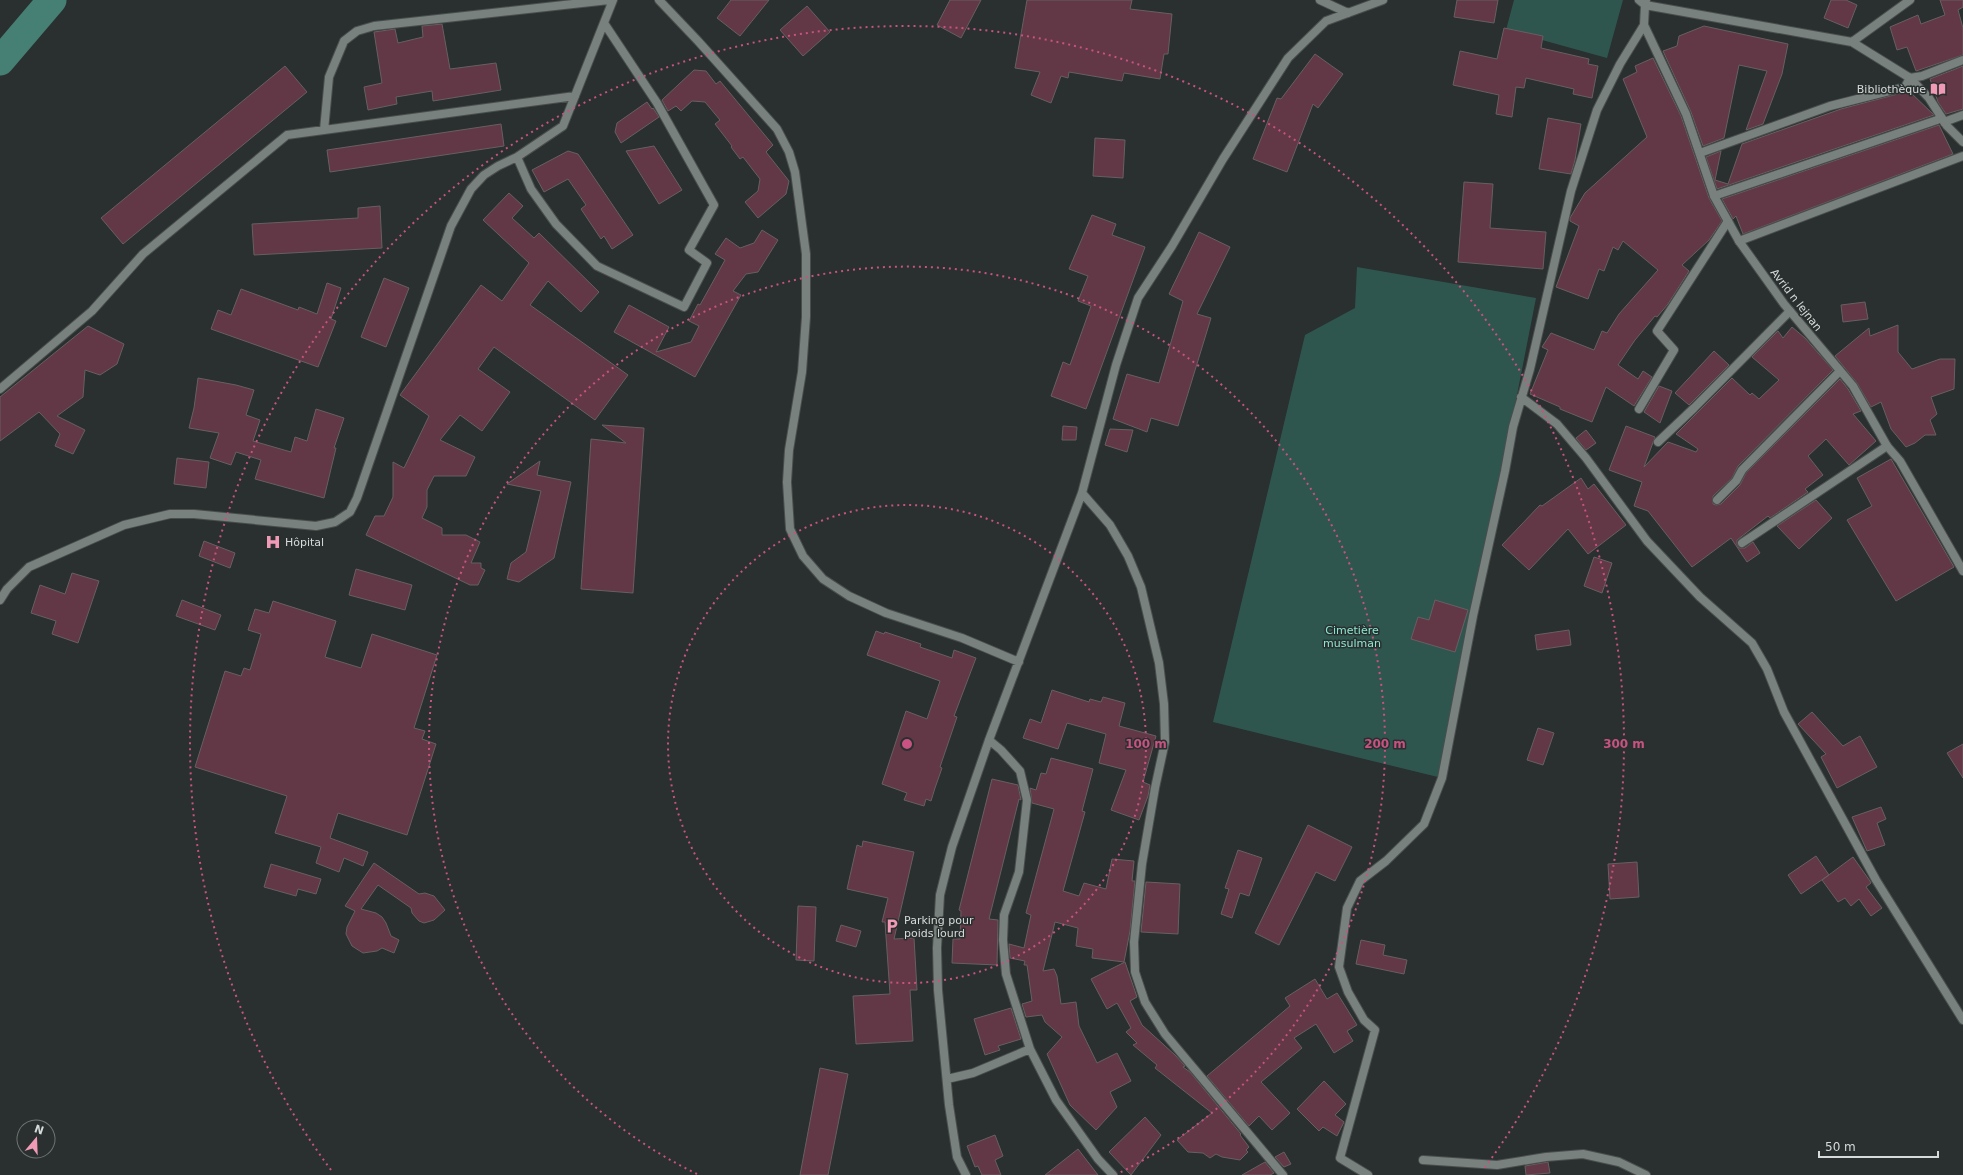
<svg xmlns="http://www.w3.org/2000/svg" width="1963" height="1175" font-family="'DejaVu Sans',sans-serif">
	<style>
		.green { fill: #2f564e }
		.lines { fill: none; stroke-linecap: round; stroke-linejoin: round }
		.river { stroke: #467f73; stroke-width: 29 }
		.building { fill: #633846; stroke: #675f61 }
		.service-casing { stroke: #494e4d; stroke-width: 10 }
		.minor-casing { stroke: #494e4d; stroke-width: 10 }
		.service { stroke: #78817e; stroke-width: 8 }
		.minor { stroke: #78817e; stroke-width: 8 }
		.ring { fill: none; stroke: #c85281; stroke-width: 2; stroke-dasharray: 2 4 }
		.labels { text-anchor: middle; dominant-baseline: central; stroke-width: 3; stroke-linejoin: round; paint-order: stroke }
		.poi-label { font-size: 11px; fill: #d6dad9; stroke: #29302f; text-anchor: start }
		.street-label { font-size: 11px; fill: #d6dad9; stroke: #29302f }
		.park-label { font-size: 11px; fill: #8be7d3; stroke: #29302f }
		.centre { fill: #c85281; stroke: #29302f; stroke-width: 2 }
		.ring-label { font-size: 12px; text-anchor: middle; font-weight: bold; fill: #c85281; stroke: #29302f; stroke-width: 3; stroke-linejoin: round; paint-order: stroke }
	</style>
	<rect width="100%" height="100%" fill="#29302f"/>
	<!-- green -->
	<path class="green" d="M1514,0H1623L1607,58L1506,30Z
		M1357,267L1536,298L1442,778L1213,722L1305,335L1355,308Z"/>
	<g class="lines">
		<!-- river -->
		<path class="river" d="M0,61L52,0"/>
	</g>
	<!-- building -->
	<path class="building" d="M731,0H769L740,36L717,18Z
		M950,0H981L961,38L937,25Z
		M1027,0H1132L1130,9L1172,14L1168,54H1164L1160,79L1124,73L1122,81L1069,72L1068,78L1061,76L1051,103L1031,95L1040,72L1015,68Z
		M1457,0H1498L1494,23L1454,17Z
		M1831,0H1846L1857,5L1848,28L1824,18Z
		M1940,0H1963V7L1958,10L1963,28V55L1916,71L1907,47L1897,50L1890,27L1918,15L1921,24L1945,15Z
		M807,6L830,32L803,56L780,30Z
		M442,24L450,69L496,63L501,90L433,101L432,91L396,97L397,104L368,110L364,87L382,83L374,32L395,29L398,43L423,37L422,26Z
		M1704,26L1788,44L1782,74L1763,124L1746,130L1767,71L1739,65L1724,138L1703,146L1691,112L1663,51L1677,46L1679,36Z
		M1504,28L1543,36L1541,48L1589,59L1588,64L1598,66L1592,98L1573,94L1574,89L1526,78L1524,88L1516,87L1512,117L1496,114L1499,95L1453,85L1460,51L1497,59Z
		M1315,54L1343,74L1318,108L1313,104L1287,172L1253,159L1277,98L1281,99Z
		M1653,58L1681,116L1709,198L1722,221L1709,240L1682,265L1689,271L1668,304L1657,317L1655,316L1635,340L1618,365L1638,379L1643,371L1652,377L1634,406L1606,387L1592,422L1560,409V407L1530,394L1548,350L1542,347L1551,333L1594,350L1602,331L1607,333L1619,314L1658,270L1623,241L1618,250L1613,247L1604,271L1599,269L1588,299L1556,287L1579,226L1570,221V218L1585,193L1647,137L1623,79L1637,72L1635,66Z
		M285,66L307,92L123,244L101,218Z
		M1963,66V109L1946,114L1938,102L1930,79Z
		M694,70L706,71L716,84L720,81L773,145L766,152L789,181L786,194L758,218L745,202L758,191L760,179L743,157L740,159L731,147L732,146L715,124L720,120L705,102L692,101L681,111L676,106L668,111L662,100Z
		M1909,91L1934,115L1717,189L1706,157L1721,151L1715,180L1728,184L1742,144L1841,109Z
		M647,102L652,109L653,108L659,117L621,143L615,132L617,123Z
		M1548,118L1581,124L1575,160L1571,174L1539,169Z
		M501,124L504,146L330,172L327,150Z
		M1939,125L1953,154L1743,234L1736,216L1733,219L1722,199Z
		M1095,138L1125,140L1123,178L1093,176Z
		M654,146L682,190L659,204L626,151Z
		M568,151L578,154L633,235L612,249L604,236L601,239L581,209L586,205L568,179L544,192L532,170Z
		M1464,182L1493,184L1490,228L1546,232L1543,269L1458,262Z
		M509,193L523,206L512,218L534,238L539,233L599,292L581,312L548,281L530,305L628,375L595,420L494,347L478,369L510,392L482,431L460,415L440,440L475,457L466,476H434L427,490V507L422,518L442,528V535H466L480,542L471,563H481V568L485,570L478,585H470L366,535L375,516H384L393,497V462L404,468L429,416L400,395L481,285L502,301L529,263L483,220Z
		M380,206L382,248L254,255L252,224L358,218V208Z
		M1092,215L1116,224L1112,235L1145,247L1086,409L1051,396L1063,362L1070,365L1091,306L1078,301L1088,276L1069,269Z
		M762,230L778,240L758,272L746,274L733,291L741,295L695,377L614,332L629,305L669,327L656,352L691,342L699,326L689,321L698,304L700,305L725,260L715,254L726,238L740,248L754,243Z
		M1199,232L1230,247L1197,314L1211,318L1178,426L1151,418L1147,432L1113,419L1127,374L1159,383L1183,301L1169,294Z
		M384,278L409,288L386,347L361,337Z
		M327,283L341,288L331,319L336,321L318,367L211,329L218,310L231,315L241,289L298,310L299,307L317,314Z
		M1865,302L1868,319L1843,322L1841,305Z
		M1898,325V352L1912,369L1940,359H1955L1954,389L1931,397L1937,414L1930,420L1936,435H1925L1915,443L1906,447L1891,429L1881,402L1871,407L1857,383L1835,356L1869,328L1870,336Z
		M88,326L124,344L117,364L100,375L85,370L83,397L57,416L85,430L73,454L55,446L60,434L39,412L0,441V397Z
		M1792,327L1805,338L1833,370L1738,466L1732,478L1713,496V504L1716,505L1721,504L1740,485L1746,473L1840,379L1848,389L1861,411L1853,414L1876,441L1849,465L1826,439L1808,456L1823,475L1805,489L1808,492L1770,518L1768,516L1737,540V544L1739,548H1745L1753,542L1760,553L1747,562L1731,538L1692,567L1648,511L1634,506L1642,482L1609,470L1626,426L1655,437L1644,467L1668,442L1696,452L1698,449L1676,434L1732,378L1750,395L1752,393L1759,399L1779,380L1752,357L1778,331L1783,338Z
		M1714,351L1729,365L1689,405L1675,393Z
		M198,378L236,385L254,390L246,415L260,420L253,441L291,452L295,437L307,441L316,409L344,418L334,448H336L324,498L255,479L261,460L236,452L231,465L210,458L219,433L189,428L194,408Z
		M1659,386L1672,391L1660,423L1644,412Z
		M602,425L644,428L633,593L581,589L591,439L626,443Z
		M1063,426L1077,427L1076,440H1062Z
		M1110,429L1133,430L1127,452L1105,445Z
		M1586,430L1596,443L1586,450L1576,438Z
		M177,458L209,462L206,488L174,484Z
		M1891,459L1954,567L1896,601L1847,520L1872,506L1857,478Z
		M540,461L537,475L571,482L554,558L519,582L507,579L511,563L526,552L541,491L507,484Z
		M1581,478L1588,489L1594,484L1626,525L1588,554L1568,529L1529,570L1502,545L1540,505L1542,506Z
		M1816,500L1832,518L1799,549L1777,526Z
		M204,541L235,553L230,568L199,556Z
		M1594,557L1612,563L1602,593L1584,586Z
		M356,569L412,585L405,610L349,595Z
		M72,573L99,581L78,643L52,634L56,621L31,613L40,585L65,594Z
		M182,600L221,615L215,630L176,616Z
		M1435,600L1468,610L1455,652L1411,639L1418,617L1429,620Z
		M273,601L336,621L325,657L361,668L372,634L437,655L414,728L425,731L422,739L436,744L407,835L338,813L330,838L368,852L363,866L344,858L339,872L316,863L321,847L275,833L287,796L195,767L225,671L241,676L244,668L250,670L261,634L248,630L255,609L269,613Z
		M1569,630L1571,645L1537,650L1535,635Z
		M876,631L884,634L885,632L921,644L920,647L952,658L954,650L976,658L954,716L957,717L940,767L942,768L935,788L931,801L926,799L924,806L904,800L907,793L882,784L906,711L927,719L940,681L867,655Z
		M1052,690L1089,702L1090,699L1101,702L1103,697L1125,703L1119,726L1156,736L1143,782L1150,785L1148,796L1139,820L1111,810L1126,770L1099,763L1106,734L1067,723L1058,749L1023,738L1030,719L1041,723Z
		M1812,712L1843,746L1860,736L1877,767L1837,788L1821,757L1826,754L1798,724Z
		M1538,728L1554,733L1543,765L1527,760Z
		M1963,744V778L1947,753Z
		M1051,758L1093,769L1082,811L1085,812L1063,891L1079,896L1084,883L1106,889L1112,859L1134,861L1132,881H1135L1130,931L1124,962L1092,958L1093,949L1076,946L1078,928L1055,922L1043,971L1054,969L1057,976L1061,1004L1076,1002L1079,1026L1097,1063L1117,1053L1131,1081L1110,1092L1117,1107L1096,1130L1070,1105L1047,1054L1062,1037L1045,1022L1042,1015L1026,1017L1022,1004L1032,1001L1027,965H1024L1025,961L1010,958L1009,944L1024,948L1031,915L1026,913L1054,809L1032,803L1030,788L1036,790L1041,773L1046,774Z
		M992,779L1018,785L1021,800L1019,799L989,919L998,920L997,965L952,963L953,939H960L961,911L959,910Z
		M1881,807L1886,819L1877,823L1885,845L1867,851L1852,817Z
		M1308,825L1352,847L1335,881L1316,872L1279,945L1255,933Z
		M863,841L914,852L894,939L914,938L917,990H910L913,1041L856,1044L853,996L890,994L885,922H882L888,898L847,889L857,845L862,847Z
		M1238,850L1262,858L1249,896L1240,893L1232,918L1221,914L1229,889L1225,888Z
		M1816,856L1829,875L1801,894L1788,875Z
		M1853,857L1870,881L1871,883L1866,887L1882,908L1871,916L1859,899L1851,906L1845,898L1838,902L1822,880Z
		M1637,862L1639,897L1610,899L1608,864Z
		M374,863L419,894L425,893L434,896L445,910L434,920L424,923L419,921L412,913L411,908L378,885L361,909L376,913L382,917L386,923L391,936L399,940L394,953L382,948L377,951L363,953L352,946L346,934L347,927L355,911L345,906Z
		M271,864L321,879L316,894L298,889L296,896L264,887Z
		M1146,882L1180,884L1178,934L1141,932Z
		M798,906L816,907L814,961L796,960Z
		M841,925L861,931L856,947L836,941Z
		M1361,940L1385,945L1383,955L1407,960L1404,974L1356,964Z
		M1125,962L1137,997L1130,1001L1142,1025L1175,1055L1185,1066L1183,1067L1190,1072L1241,1134L1240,1135L1249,1147L1246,1150L1248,1152L1240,1160L1222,1157L1216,1154L1210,1158L1203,1153L1188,1152L1177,1140L1212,1113L1155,1068L1157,1065L1133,1045L1137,1043L1126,1032L1131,1028L1117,1003L1107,1009L1091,979Z
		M1315,979L1327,999L1337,993L1357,1025L1347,1031L1353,1041L1334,1053L1316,1024L1294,1038L1302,1048L1261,1082L1290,1113L1272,1130L1259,1116L1249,1126L1207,1076L1290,1006L1285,998Z
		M1011,1008L1021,1039L998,1046L1000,1050L985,1055L974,1019Z
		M820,1068L848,1074L828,1175H800Z
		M1324,1081L1346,1104L1335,1115L1344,1122L1337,1136L1323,1127L1319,1131L1297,1109Z
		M1145,1117L1161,1135L1131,1175L1109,1152Z
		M995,1135L1003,1156L995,1160L1001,1175H982L978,1166L975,1167L967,1146Z
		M1078,1149L1098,1175H1045Z
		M1284,1152L1291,1164L1284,1167L1275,1157Z
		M1265,1162L1274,1173L1270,1175H1242Z
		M1548,1162L1550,1173L1526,1175L1525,1166Z"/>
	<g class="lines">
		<!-- service casing -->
		<g class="service-casing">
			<path id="service" d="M1944,122L1963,115
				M1700,153L1830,106L1905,87L1910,78
				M1714,196L1937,120L1941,117
				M1739,241L1963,156
				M1639,409L1674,350L1657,331L1728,221
				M1658,442L1694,408L1790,311
				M1717,500L1736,481L1742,470L1840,371
				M1742,543L1887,446"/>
		</g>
		<!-- minor casing -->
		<g class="minor-casing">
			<path id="minor" d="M659,0L698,41L777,129L789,152L795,172L806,254V317L802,372L789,450L787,482L790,529L803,556L823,579L849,596L886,613L962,638L1019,662
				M1320,0L1348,13
				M1646,0L1645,5L1852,42L1910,78L1929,98L1947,126L1963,142
				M1644,25L1686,114L1714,196L1739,241L1784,304L1853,386L1887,446L1900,461L1963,571
				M1852,42L1910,0
				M1910,78L1922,76L1963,60
				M324,130L329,77L344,41L357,31L374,26L609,0
				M517,157L531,189L556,224L597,266L684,307L707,263L689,250L714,205L657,103L604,23
				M0,389L92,311L143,254L287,135L575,96
				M1521,397L1557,424L1586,458L1647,541L1700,597L1752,643L1767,669L1784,712L1876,880L1963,1020
				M1082,493L1110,525L1128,556L1141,587L1159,663L1164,704L1165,742L1155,788L1142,864L1134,942L1135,972L1145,1002L1165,1034L1283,1175
				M0,600L7,589L29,567L124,525L170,514H194L316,526L335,522L350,512L357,498L451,226L471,189L484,175L498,166L517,157L563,126L613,0
				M989,740L1001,750L1020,771L1027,800L1019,872L1004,915L1003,940L1006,974L1030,1049L1056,1100L1098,1159L1113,1175
				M947,1079L973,1073L1030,1049
				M1423,1160L1497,1165L1546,1157L1583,1154L1619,1162L1646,1175
				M966,1175L957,1157L949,1105L938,990L937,948L940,895L952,847L989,740L1082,493L1116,365L1138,298L1172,246L1223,159L1288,58L1326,21L1383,0
				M1368,1175L1340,1158L1375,1030L1364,1020L1348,992L1339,967L1347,908L1360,881L1386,861L1424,824L1442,778L1473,616L1505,471L1513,427L1530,369L1571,191L1597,110L1620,64L1644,25L1645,5L1639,0"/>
		</g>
		<!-- service -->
		<use href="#service" class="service"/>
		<!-- minor -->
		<use href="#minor" class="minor"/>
	</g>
	<!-- distance rings -->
	<g class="ring">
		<circle cx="907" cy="744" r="239"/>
		<path d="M697 1174A478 478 0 1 1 1117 1174"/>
		<path d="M331 1170A717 717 0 1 1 1483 1170"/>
	</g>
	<!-- icons -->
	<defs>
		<g id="library-bare" transform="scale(1.2)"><path d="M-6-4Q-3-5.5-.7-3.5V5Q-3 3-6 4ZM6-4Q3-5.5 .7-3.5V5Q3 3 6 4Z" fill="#f09ab6" stroke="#29302f" stroke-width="2.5" paint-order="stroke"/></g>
		<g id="hospital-bare" transform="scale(1.2)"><path d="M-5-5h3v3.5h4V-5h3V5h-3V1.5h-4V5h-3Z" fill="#f09ab6" stroke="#29302f" stroke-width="2.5" paint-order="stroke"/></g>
		<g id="parking-bare" transform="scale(1.2)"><path d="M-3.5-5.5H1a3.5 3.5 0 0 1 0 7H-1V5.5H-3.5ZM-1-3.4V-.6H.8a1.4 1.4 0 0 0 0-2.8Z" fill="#f09ab6" stroke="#29302f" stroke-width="2.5" paint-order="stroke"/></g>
	</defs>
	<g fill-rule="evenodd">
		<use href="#library-bare" x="1938" y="89"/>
		<use href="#hospital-bare" x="273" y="542"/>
		<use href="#parking-bare" x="892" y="926"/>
	</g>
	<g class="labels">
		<!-- poi labels -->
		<g class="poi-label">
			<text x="1926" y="89" text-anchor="end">Bibliothèque</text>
			<text x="285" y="542">Hôpital</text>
			<text x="904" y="920">Parking pour<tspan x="904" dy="13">poids lourd</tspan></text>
		</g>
		<!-- street labels -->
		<g class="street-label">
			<text transform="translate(1796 300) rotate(52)">Avrid n lejnan</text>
		</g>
		<!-- park labels -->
		<g class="park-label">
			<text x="1352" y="630">Cimetière<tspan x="1352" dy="13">musulman</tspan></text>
		</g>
	</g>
	<circle cx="907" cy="744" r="6" class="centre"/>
	<g class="ring-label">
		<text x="1146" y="748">100 m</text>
		<text x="1385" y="748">200 m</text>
		<text x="1624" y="748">300 m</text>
	</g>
	<!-- north arrow -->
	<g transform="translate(36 1139) rotate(19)"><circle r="19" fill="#29302f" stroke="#6e7473"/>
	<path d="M0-3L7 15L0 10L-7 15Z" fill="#f09ab6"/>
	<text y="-6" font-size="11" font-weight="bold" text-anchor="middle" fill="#d6dad9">N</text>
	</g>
	<!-- scale -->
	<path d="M1819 1151v6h119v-6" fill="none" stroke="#d6dad9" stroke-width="2"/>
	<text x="1825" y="1151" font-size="12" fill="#d6dad9" stroke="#29302f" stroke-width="3" paint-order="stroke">50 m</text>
</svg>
